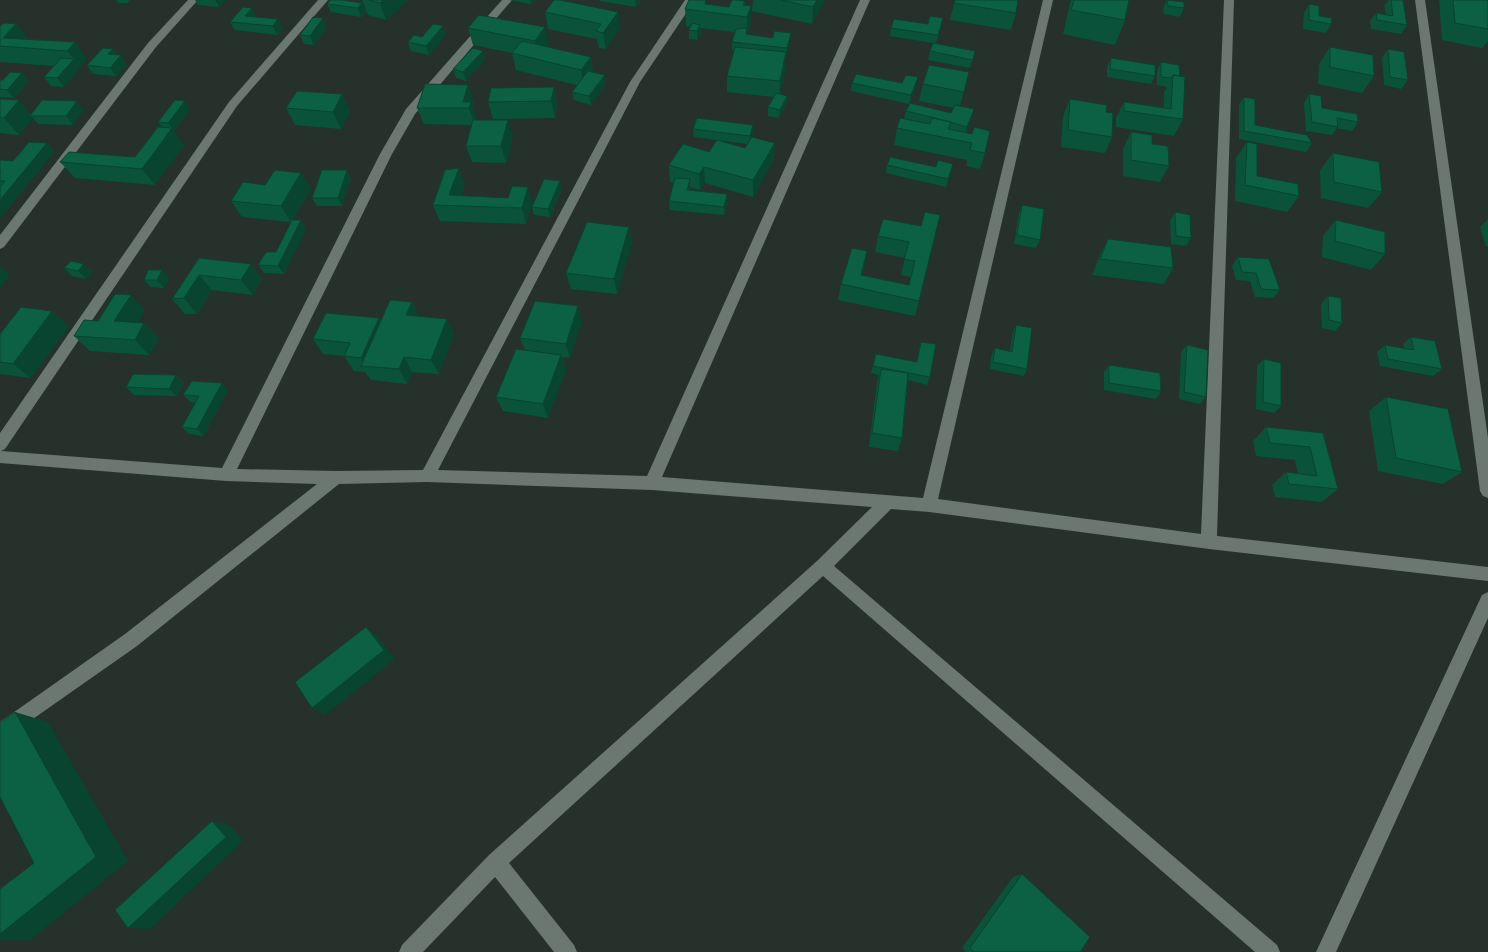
<svg xmlns="http://www.w3.org/2000/svg" width="1488" height="952" font-family="'IBM Plex Serif',serif">
	<style>
		.lines { fill: none; stroke-linecap: round; stroke-linejoin: round }
		.minor { fill: #6a7871; fill-rule: evenodd }
		.wall { fill: #0a533a }
		.shaded-wall { fill: #084430 }
		.building { fill: #0c6144; stroke: #084430 }
	</style>
	<rect width="100%" height="100%" fill="#26312c"/>
	<g class="lines">
		<!-- minor -->
		<path class="minor" d="M188,0H198L156,47L4,247L0,249V235L148,43Z
			M318,0H328L237,106L5,449L1,451L222,468L380,154L406,109L502,0H512L415,114L392,154L237,469L336,471L423,470L630,82L685,0H695L640,82L438,470L647,476L860,0H870L662,477L923,498L1043,0H1053L938,499L1201,534L1224,0H1234L1217,536L1488,567V581L1209,549L929,512L891,509L834,566L1277,945L1280,952H1255L823,576L509,863L574,945L577,952H554L495,877L423,952H399L402,945L489,855L817,561L872,507L652,490L427,482L339,484L137,646L0,742V722L125,634L317,484L226,481L0,463V433L229,102Z
			M1415,0H1425L1488,438V498L1483,496L1480,491Z
			M1488,592V618L1336,952H1316L1482,595Z"/>
	</g>
	<!-- wall -->
	<path class="wall" d="M116,0H130L127,3H118Z
		M195,0H225L219,7L198,5Z
		M362,0H408L386,20L368,15Z
		M509,0H535L531,4Z
		M600,0H641L636,7L600,1Z
		M753,0H825L812,24L752,11Z
		M955,0L1016,13L1011,30L950,20Z
		M1071,0H1129L1125,20L1115,45L1063,34Z
		M1167,0L1184,8L1180,17L1164,14L1163,9Z
		M1389,0H1403L1407,25L1401,34L1371,29L1370,21L1376,13L1386,14L1384,6Z
		M1439,0H1488V41L1482,48L1442,40Z
		M745,1V6H751V23L747,35L790,41L786,56V69L780,94L787,96L786,104L779,118L768,116V107L774,97L727,92V76L734,50H732V42L735,32L700,28L701,33L697,40L689,39V30L691,27L686,26L685,9L708,4L729,7Z
		M362,3L366,12L361,17L331,12L327,4Z
		M1309,4L1319,16L1331,24L1326,33L1303,29L1304,13Z
		M252,8L256,17L283,28L277,35L235,30L230,22Z
		M545,12H618L620,28L606,49L599,48L597,39L548,29Z
		M943,18L936,43L975,51L970,68L928,60L930,51L933,43L890,36L891,28L928,24Z
		M16,24L28,39L75,42L87,59L64,87L51,86L44,77L54,66L0,62V26Z
		M327,27L314,45L304,44L300,35Z
		M468,28L549,44L547,47L593,72L606,83L591,105L574,100L572,92L577,85L516,70L512,53L473,45Z
		M446,35L429,55L411,51L408,42L422,37Z
		M1330,47L1374,76L1362,93L1318,84L1319,64Z
		M113,49L117,55H121L127,64L116,76L93,74L87,65Z
		M1388,49L1408,80L1401,89L1384,85L1382,58Z
		M483,51L485,60L466,81L456,78L453,69Z
		M1111,58L1155,76L1151,84L1107,77V67Z
		M1161,62L1180,76L1183,119L1174,136L1116,127V118L1124,102L1164,107V92L1167,87L1157,85V71Z
		M969,72L960,106L972,118L966,133L985,153L980,169L966,166L967,160L894,145L897,128L904,119L906,111L951,113L954,108L919,101L923,84Z
		M0,80H3L29,81L14,98L0,97Z
		M852,83H902L916,86L909,104L851,91Z
		M554,87L557,104L555,118L493,119L488,102Z
		M342,94L350,111L341,129L295,125L286,108Z
		M1309,94L1322,108L1358,122L1352,131L1337,128L1332,135L1306,131L1304,103Z
		M1244,97L1255,125L1312,143L1306,152L1239,139V105Z
		M0,99L31,114L84,110L73,125L38,124L33,118L19,135L0,133Z
		M1070,99L1106,112L1112,137L1105,153L1061,147L1063,116Z
		M474,102L473,106L477,119L476,120L513,137L506,163L472,162L466,146L472,125L424,124L417,108Z
		M190,109L174,131L184,145L155,185L75,178L60,162L135,157L162,127L158,122Z
		M693,129L753,133L752,137L774,159L753,197L705,183L700,190L690,187V191L727,203L724,215L670,210L669,201L674,183L670,182L669,165L709,152L745,148L747,144L694,137Z
		M1131,132L1152,144L1169,166L1160,182L1123,176V149Z
		M1247,142L1257,176L1299,196L1287,212L1235,201L1236,158Z
		M47,143L54,152L0,218V161H13Z
		M1333,153L1382,192L1368,208L1321,198L1320,170Z
		M887,165L951,172L946,187L886,173Z
		M347,170L351,179L342,206H317L312,198Z
		M301,173L311,189L291,222L242,217L231,201L265,185Z
		M560,181L562,189L550,217L534,215L532,207Z
		M465,185L461,196L532,203L526,224L440,221L433,205Z
		M1022,205L1040,240L1036,248L1014,244L1019,213Z
		M1175,212L1191,238L1186,246L1171,244L1170,221Z
		M1488,219V247L1486,246L1480,227Z
		M1336,220L1385,254L1371,270L1322,257L1323,236Z
		M921,226L919,301L915,316L838,300L841,284L867,251L862,275L909,285L911,277L901,275L905,258L875,252L878,236Z
		M629,227L632,243L617,294L571,289L566,273Z
		M306,229L284,274L264,273L258,265L276,252Z
		M1108,239L1173,268L1164,284L1092,275L1100,255Z
		M1238,257L1280,290L1273,298L1255,297L1250,281L1236,280L1232,266Z
		M199,258L262,279L253,295L212,290L197,314H185L172,299Z
		M64,268L92,272L86,279L72,276Z
		M162,270L169,278L164,288L151,287L144,280Z
		M1328,296L1342,323L1335,331L1322,328L1321,304Z
		M412,302L419,316L447,319L454,334L439,374L412,372L407,384L371,380L365,372L354,371L344,356L323,354L313,339L379,318L381,321Z
		M145,310L137,323H144L159,338L149,355L90,351L74,336L98,321Z
		M52,311L69,326L31,378L0,374V334Z
		M582,321L570,358L562,357L566,370L548,418L503,411L496,397L525,350L520,338Z
		M1016,325L1027,369L1024,376L990,369L991,356L995,348L1010,351L1013,332Z
		M1411,337L1442,369L1433,376L1380,366L1377,352L1385,345L1404,348L1403,344Z
		M921,342L930,377L927,385L908,380L902,438L898,451L869,447L877,383L879,375L871,373L876,354L916,362Z
		M1187,345L1206,397L1200,404L1179,399L1181,352Z
		M1264,359L1281,406L1274,413L1256,409L1257,366Z
		M1109,365L1161,391L1156,399L1104,390V372Z
		M176,375L184,383L177,396L134,395L126,387Z
		M228,390L204,436L189,434L182,427L195,403L191,402L183,395Z
		M1386,397L1462,472L1443,484L1378,471L1369,411Z
		M1266,427L1323,433L1338,489L1322,502L1275,497L1272,485L1286,472L1298,474L1295,460L1256,456L1253,441Z
		M1022,874L1080,952H966L962,948L1013,877Z"/>
	<!-- shaded-wall -->
	<path class="shaded-wall" d="M215,0H225L219,7Z
		M383,0H408L386,20L380,3Z
		M530,0H535L531,4Z
		M635,0H641L636,7Z
		M817,0H825L812,24L813,7Z
		M362,3L366,12L361,17L358,8Z
		M751,6V23L747,33V37L746,34L747,30V17Z
		M252,8L256,16L250,24L245,16Z
		M618,12L620,28L606,49L603,33Z
		M323,18L327,27L314,45L310,36Z
		M278,19L283,28L277,35L273,26Z
		M16,24L29,41L3,38Z
		M700,25L701,33L697,40V31Z
		M443,26L446,35L429,55L426,46Z
		M545,27L549,44L539,58L535,41Z
		M791,33L790,41L786,56L787,48Z
		M75,42L87,59L64,87L57,78L74,59L67,51Z
		M113,49L119,58L108,54Z
		M483,51L485,60L466,81L463,72Z
		M786,52V69L779,98L780,81Z
		M121,55L127,64L116,76L110,68Z
		M591,57L594,74L584,86L581,70Z
		M22,73L29,81L14,98L7,90Z
		M605,75L606,83L591,105L589,96Z
		M918,77L916,86L909,104L911,95Z
		M468,85L474,102L473,106L477,119L475,125L469,108L463,102Z
		M554,87L557,104L555,118L551,101Z
		M342,94L350,111L341,129L333,112Z
		M787,96L786,104L779,118L780,110Z
		M19,100L32,116H30L33,118L19,135L4,118Z
		M77,101L84,110L73,125L66,116Z
		M185,101L190,109L174,131L184,145L155,185L142,169L172,128L168,123Z
		M974,109L972,118L965,135L967,127Z
		M508,120L513,137L506,163L501,146Z
		M753,125V133L750,144V136Z
		M47,143L54,152L0,218V200Z
		M775,143L774,159L753,197V180Z
		M704,167L705,183L700,190L699,174Z
		M459,168L465,185L458,206L449,195Z
		M347,170L351,179L342,206L338,198Z
		M301,173L311,189L291,222L281,206Z
		M690,179V188L688,199L687,190Z
		M560,181L562,189L550,217L548,209Z
		M528,187L532,203L526,224L522,208Z
		M727,194V203L724,215V207Z
		M301,220L306,229L284,274L278,266Z
		M629,227L632,243L617,294L614,279Z
		M867,251L865,267L858,290L861,275Z
		M84,264L92,272L86,279L78,271Z
		M251,264L262,279L253,295L241,280Z
		M2,267L10,275L0,288V269Z
		M162,270L169,278L164,288L157,280Z
		M199,275L212,290L197,314L184,298Z
		M131,295L145,310L130,336L114,321Z
		M412,302L420,318L406,315Z
		M578,306L582,321L570,358L566,344Z
		M52,311L69,326L31,378L13,364Z
		M379,318L388,333L366,366L361,358Z
		M447,319L454,334L439,374L431,360Z
		M144,323L159,338L149,355L135,340Z
		M561,355L566,370L548,418L543,404Z
		M404,357L412,372L407,384L399,369Z
		M176,375L184,383L177,396L169,389Z
		M222,383L228,390L204,436L197,429Z
		M366,627L377,636L395,659L325,715L312,708Z
		M15,712L48,722L128,861L30,940H0V934L96,857Z
		M212,821L230,825L243,841L150,929L128,928Z"/>
	<!-- building -->
	<path class="building" d="M331,0H342L362,3L358,8L327,4Z
		M369,0H383L380,3Z
		M554,0H560L618,12L603,33L596,31L601,24L545,12Z
		M689,0H706L705,4L729,7L732,0H736L745,1L743,5L751,6L747,17L685,9Z
		M781,0H817L813,7Z
		M955,0H1018L1016,13L954,3Z
		M1074,0H1129L1125,20L1071,10Z
		M1167,0L1184,2V8L1168,6Z
		M1391,0H1403L1407,25L1377,20L1376,13L1393,16Z
		M1453,0H1488V29L1455,23Z
		M1309,4L1319,6V16L1332,18L1331,24L1309,20Z
		M243,7L252,8L245,16L278,19L273,26L230,22Z
		M479,15L545,27L535,41L468,28Z
		M930,16L943,18L938,35L891,28L894,19L928,24Z
		M313,17L323,18L310,36L300,35Z
		M4,23L16,24L3,38L75,42L67,51L0,46V26Z
		M692,23L700,25L697,31L689,30Z
		M433,24L443,26L426,46L408,42L414,35L422,37Z
		M747,28L746,34L773,38L774,31L791,33L787,48L732,42L736,29Z
		M522,41L591,57L581,70L512,53Z
		M933,43L975,51L973,60L930,51Z
		M735,47L786,52L780,81L727,76Z
		M1330,47L1373,55L1374,76L1330,67Z
		M103,48L113,49L108,54L121,55L110,68L87,65Z
		M473,48L483,51L463,72L453,69Z
		M1388,49L1404,52L1408,80L1390,77Z
		M61,58L74,59L57,78L44,77Z
		M1111,58L1155,65V76L1110,69Z
		M1161,62L1179,65L1180,76L1173,75L1171,78L1161,77Z
		M929,65L969,72L964,92L923,84Z
		M588,71L605,75L589,96L572,92Z
		M10,72L22,73L7,90L0,89V80H3Z
		M856,74L902,83L906,75L918,77L911,95L852,83Z
		M1173,75L1185,77L1183,119L1124,111V102L1171,109Z
		M425,84L468,85L463,102H471L469,108H417Z
		M554,87L551,101L488,102L491,88Z
		M297,91L342,94L333,112L286,108Z
		M776,93L787,96L780,110L768,107Z
		M1309,94L1321,96L1322,108L1357,114L1358,122L1337,118L1338,127L1312,122Z
		M1244,97L1255,99V125L1307,135L1312,143L1244,131Z
		M0,99L19,100L4,118H0Z
		M1070,99L1107,105L1106,112L1113,113L1112,137L1068,130Z
		M42,100L77,101L66,116H30Z
		M175,100L185,101L168,123L158,122Z
		M910,103L951,113L955,105L974,109L967,127L950,122H951L906,111Z
		M697,118L753,125L750,136L693,129Z
		M900,118L930,124L932,118L951,122L948,129L972,134L974,127L990,131L985,153L970,150L972,143L897,128Z
		M473,120H508L501,146H466Z
		M158,127L172,128L142,169L60,162L69,152L135,157Z
		M1131,132L1152,135V144L1168,146L1169,166L1131,160Z
		M752,137L775,143L753,180L704,167L699,174L669,165L683,144L709,152L717,140L745,148Z
		M29,142L47,143L0,200V187L5,181H0V172L1,171H0V161L1,160L13,161Z
		M1247,142L1257,144V176L1298,184L1299,196L1245,185Z
		M1333,153L1379,162L1382,192L1334,182Z
		M890,157L936,167L938,160L953,164L948,179L887,165Z
		M459,168L449,195L508,198L512,186L528,187L522,208L433,205L445,170Z
		M275,170L301,173L281,206L231,201L243,182L265,185Z
		M322,170H347L338,198H312Z
		M675,178L690,179L687,190L727,194L724,207L669,201Z
		M544,179L560,181L548,209L532,207Z
		M1022,205L1044,209L1040,240L1017,235Z
		M925,212L940,215L919,301L841,284L852,248L867,251L861,275L909,285L915,261L904,259L909,242L878,236L883,219L921,226Z
		M1175,212L1190,215L1191,238L1176,236Z
		M292,220H301L278,266L258,265L266,252H276Z
		M1336,220L1385,232V254L1335,241Z
		M587,222L629,227L614,279L566,273Z
		M1108,239L1171,247L1173,268L1100,259Z
		M1238,257L1269,259L1280,290L1261,289L1256,273L1242,272Z
		M199,258L251,264L241,280L199,275L184,298L172,299Z
		M71,261L84,264L78,271L64,268Z
		M148,270H162L157,280H144Z
		M115,294L131,295L114,321L144,323L135,340L74,336L84,320L98,321Z
		M1328,296L1341,298L1342,323L1329,320Z
		M390,300L412,302L406,315L447,319L431,360L404,357L399,369L361,366Z
		M535,301L578,306L566,344L520,338Z
		M21,307L52,311L13,364L0,362V334Z
		M326,313L379,318L361,358L344,356L350,343L313,339Z
		M1016,325L1032,328L1027,369L993,362L995,348L1012,352Z
		M1411,337L1435,341L1442,369L1388,359L1385,345L1414,350Z
		M921,342L936,344L930,377L873,366L876,354L917,362Z
		M1187,345L1208,350L1206,397L1184,392Z
		M516,349L561,355L543,404L496,397Z
		M1264,359L1281,363V406L1263,402Z
		M1109,365L1160,373L1161,391L1109,383Z
		M881,369L908,373L902,438L872,433Z
		M133,374L176,375L169,389L126,387Z
		M192,381L222,383L197,429L182,427L199,396L183,395Z
		M1386,397L1448,409L1462,472L1396,458Z
		M1266,427L1323,433L1338,489L1289,484L1286,472L1317,476L1310,447L1270,443Z
		M366,627L384,650L312,708L295,682Z
		M15,712L96,857L0,934V889L34,863L0,797V723Z
		M212,821L226,837L128,928L115,910Z
		M1022,874L1090,937L1080,952H974L970,948Z"/>
</svg>
